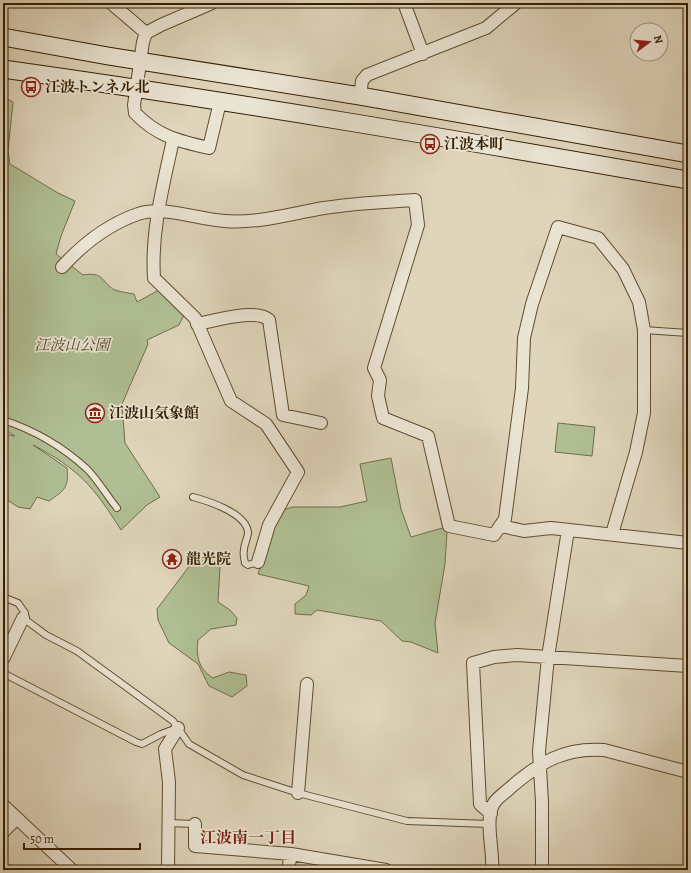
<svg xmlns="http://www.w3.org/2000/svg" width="691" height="873" font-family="Alegreya,'Noto Serif JP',serif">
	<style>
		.green { fill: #afbe93; stroke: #726e4a }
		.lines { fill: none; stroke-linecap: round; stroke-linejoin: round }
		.lane-casing { stroke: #604c2f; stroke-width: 8 }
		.street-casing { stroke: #604c2f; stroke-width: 14 }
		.secondary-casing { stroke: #351f00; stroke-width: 19 }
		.lane { stroke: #eae4d3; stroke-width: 6 }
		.street { stroke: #eae4d3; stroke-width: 12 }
		.secondary { stroke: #eae4d3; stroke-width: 17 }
		.labels { text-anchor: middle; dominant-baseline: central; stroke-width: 3.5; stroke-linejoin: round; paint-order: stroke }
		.poi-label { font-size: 15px; font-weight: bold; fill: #351f00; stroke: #eae4d3; text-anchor: start }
		.park-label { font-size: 15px; font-style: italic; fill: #544725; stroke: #eae4d3 }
		.neighbourhood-label { font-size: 16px; font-weight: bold; fill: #7a1f14; stroke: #eae4d3 }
	</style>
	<rect width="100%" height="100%" fill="#dfd5bb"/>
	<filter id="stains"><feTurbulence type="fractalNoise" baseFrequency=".005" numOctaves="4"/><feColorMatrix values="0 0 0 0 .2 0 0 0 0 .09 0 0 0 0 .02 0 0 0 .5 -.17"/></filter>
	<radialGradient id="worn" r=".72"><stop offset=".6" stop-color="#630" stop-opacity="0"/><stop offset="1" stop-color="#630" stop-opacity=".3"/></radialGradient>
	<!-- green -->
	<path class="green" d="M3,97L13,102L8,151L10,164L58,193L75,201L61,236L56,254L83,275C105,271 101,283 115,290C121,292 128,293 134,294L137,302L159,290L184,315L179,325L147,340L148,344L122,404L125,443L160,497L147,505L121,530C94,487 79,469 33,445L67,468C69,487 65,490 49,501L37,497L30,509L18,507L3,497V434L15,436L3,429Z
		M558,423L595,427L592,456L555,452Z
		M391,458L401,509L411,537L446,527L447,532L445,564L435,623L438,653L411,642L402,641L381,621L317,610L311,615L295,614V604L306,595L309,586L258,574L274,524L284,510L292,507H340L367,501L360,464Z
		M197,556L220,567L218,602L230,610L237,618L236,625L211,629L198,640C196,655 198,669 213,678L229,672L246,675L247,686L232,697L209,686L198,664L169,643L158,620L157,609Z"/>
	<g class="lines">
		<!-- lane casing -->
		<g class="lane-casing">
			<path id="lane" d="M644,330L688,333
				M3,420C34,430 63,447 87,469C98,480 107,496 117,508
				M193,497C208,501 246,513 248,532C248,538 244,544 244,550C243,554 244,559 245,563L248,565L258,562
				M3,597L18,603L25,613L23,618L46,635L77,651L173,721L189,744L243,775L298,793L407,821L489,824
				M3,673L136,742L142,744L161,734L177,728
				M168,823L195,824"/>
		</g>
		<!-- street casing -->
		<g class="street-casing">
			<path id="street" d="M111,3L146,33L143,42L134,105L135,113C157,136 178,141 209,148L220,102
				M404,3L423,54
				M146,33L161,25L212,3
				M360,96L362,81L367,75L486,28L516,3
				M173,140C163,186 151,231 154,278L195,318L231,401L266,424L298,472L269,525L258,562
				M62,267C82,245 109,224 138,214C162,205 200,220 225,221C257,224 293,213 324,208C354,203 385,202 415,200L418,225L374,368L380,380L378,396L383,418L428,436L449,526L494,535L505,519L522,388L524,338L532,304L558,227L598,238L623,269L639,302L644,330V413L636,452L612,534
				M197,324C215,321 256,308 269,320L283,415L321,423
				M501,526L524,531L551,528L688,543
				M3,659L23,618
				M298,793L307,684
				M3,805L72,870
				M491,814L480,804L473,663L494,657L517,655L688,666
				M195,824V846L291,854L386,870
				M3,832L17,818
				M168,870L169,782L165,749L178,728
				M288,870L291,854
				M492,870C494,851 484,820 494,803C498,797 505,793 510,788C539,763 564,747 604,750L688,772
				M542,870V802L539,751L548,657L568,530"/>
		</g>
		<!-- secondary casing -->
		<g class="secondary-casing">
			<path id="secondary" d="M3,37L108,56L360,96L688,154
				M3,69C232,101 460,140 688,180"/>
		</g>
		<!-- lane -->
		<use href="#lane" class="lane"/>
		<!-- street -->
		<use href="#street" class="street"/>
		<!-- secondary -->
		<use href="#secondary" class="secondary"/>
	</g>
	<!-- icons -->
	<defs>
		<g id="bus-ring" transform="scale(1)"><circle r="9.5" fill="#eae4d3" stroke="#8f2418" stroke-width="1.5"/><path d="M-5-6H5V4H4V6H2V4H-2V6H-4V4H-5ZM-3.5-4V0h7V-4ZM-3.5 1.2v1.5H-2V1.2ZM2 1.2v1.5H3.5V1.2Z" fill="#8f2418"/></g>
		<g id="museum-ring" transform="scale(1)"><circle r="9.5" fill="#eae4d3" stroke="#8f2418" stroke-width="1.5"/><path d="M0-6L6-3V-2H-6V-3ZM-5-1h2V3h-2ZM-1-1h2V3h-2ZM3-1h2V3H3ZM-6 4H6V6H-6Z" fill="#8f2418"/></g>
		<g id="temple-ring" transform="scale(1)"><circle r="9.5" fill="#eae4d3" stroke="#8f2418" stroke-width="1.5"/><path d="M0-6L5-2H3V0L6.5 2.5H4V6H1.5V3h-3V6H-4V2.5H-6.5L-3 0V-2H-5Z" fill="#8f2418"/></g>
	</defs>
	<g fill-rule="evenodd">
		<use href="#bus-ring" x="31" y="87"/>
		<use href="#bus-ring" x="430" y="144"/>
		<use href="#museum-ring" x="95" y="413"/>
		<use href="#temple-ring" x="172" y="559"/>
	</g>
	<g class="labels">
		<!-- poi labels -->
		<g class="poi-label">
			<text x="45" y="87">江波トンネル北</text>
			<text x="444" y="144">江波本町</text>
			<text x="109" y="413">江波山気象館</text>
			<text x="186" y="559">龍光院</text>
		</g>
		<!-- park labels -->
		<g class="park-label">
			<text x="72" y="345">江波山公園</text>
		</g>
		<!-- neighbourhood labels -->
		<g class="neighbourhood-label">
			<text x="248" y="838">江波南一丁目</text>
		</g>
	</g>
	<!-- margin -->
	<rect width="691" height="873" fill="none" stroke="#dfd5bb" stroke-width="16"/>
	<rect x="4" y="4" width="683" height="865" fill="none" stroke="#351f00" stroke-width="2"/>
	<rect x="8" y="8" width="675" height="857" fill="none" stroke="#351f00"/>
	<!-- north arrow -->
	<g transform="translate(649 42) rotate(74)"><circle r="19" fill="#eae4d3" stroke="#a2957f"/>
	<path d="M0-3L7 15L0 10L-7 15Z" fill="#8f2418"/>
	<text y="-6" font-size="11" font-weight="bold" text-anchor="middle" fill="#351f00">N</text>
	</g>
	<!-- scale -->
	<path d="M24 843v6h116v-6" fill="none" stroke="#351f00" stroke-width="2"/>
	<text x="30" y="843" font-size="12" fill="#351f00" stroke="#eae4d3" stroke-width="3" paint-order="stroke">50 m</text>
	<rect width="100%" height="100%" filter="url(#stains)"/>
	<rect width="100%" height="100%" fill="url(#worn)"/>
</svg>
